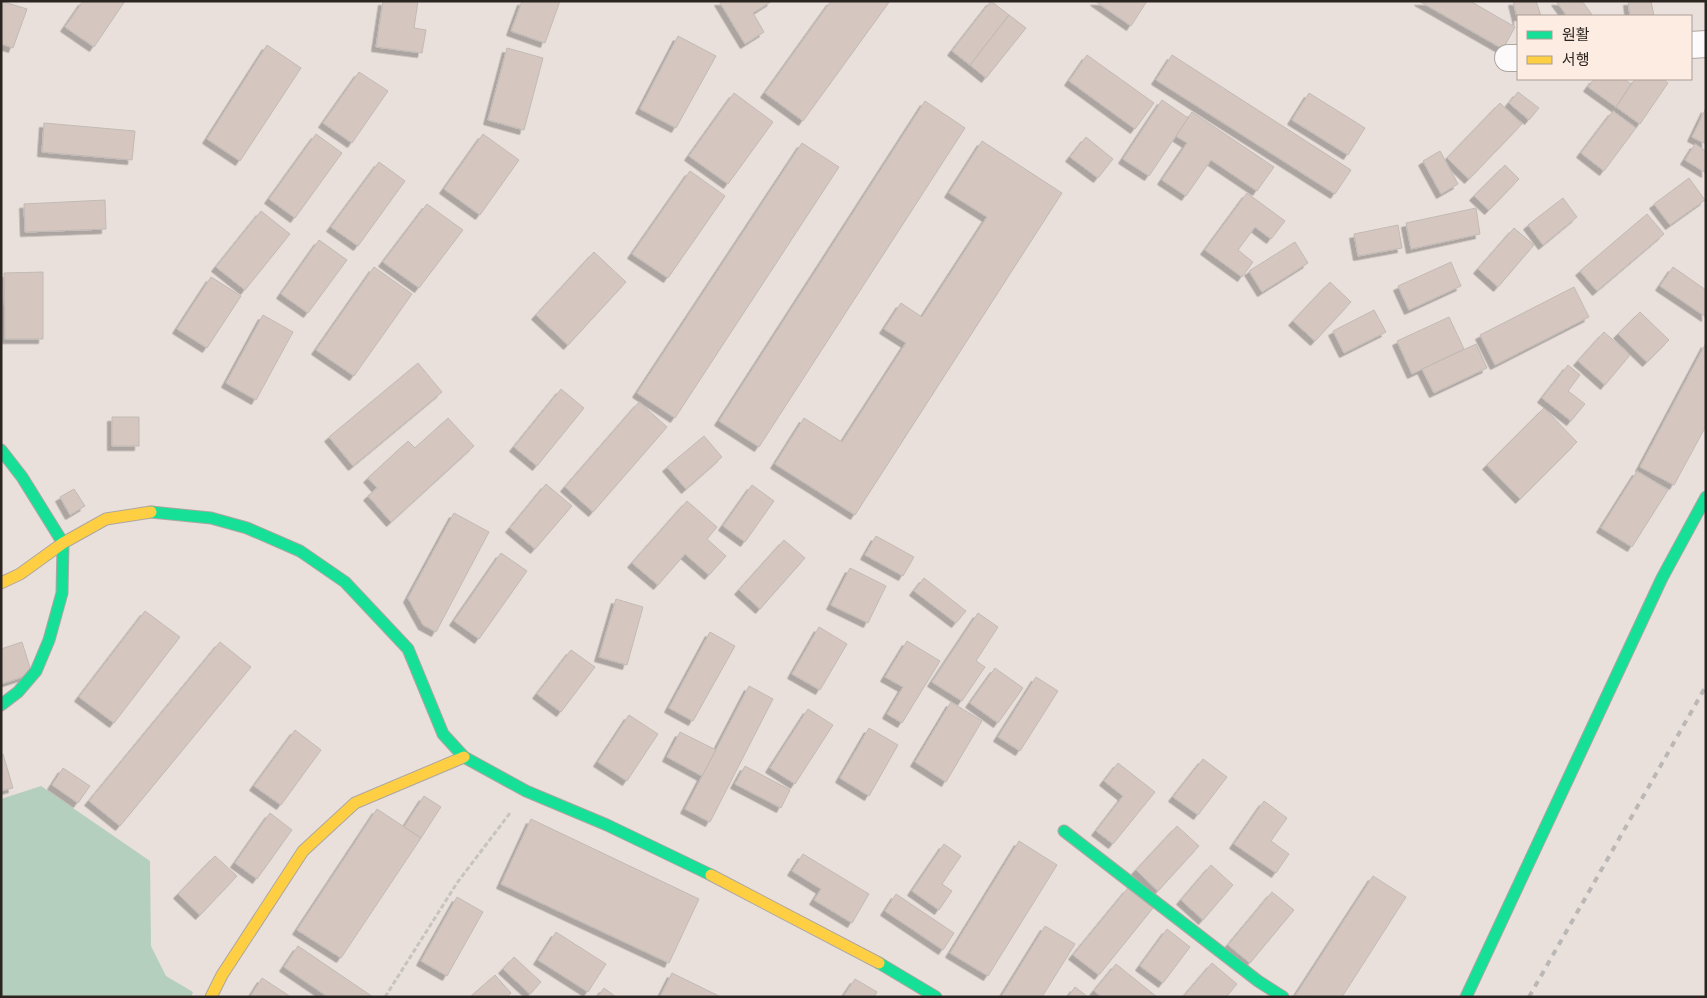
<svg xmlns="http://www.w3.org/2000/svg" width="1707" height="998" font-family="'Noto Sans','Noto Sans KR',sans-serif">
	<style>
		.grass { fill: #b5cfbe }
		.building { fill: #d5c7bf; stroke: #c1bab6; filter: url(#shadow) }
		.lines { fill: none; stroke-linecap: round; stroke-linejoin: round }
		.street-casing { stroke: #ada6a1; stroke-width: 28 }
		.fast-casing { stroke: #ada6a1; stroke-width: 13 }
		.slow-casing { stroke: #ada6a1; stroke-width: 13 }
		.path { stroke: #c6c3c1; stroke-width: 3; stroke-dasharray: 5 2.5; stroke-linecap: butt }
		.street { stroke: #fcfafa; stroke-width: 26 }
		.fast { stroke: #16e098; stroke-width: 11 }
		.slow { stroke: #ffcf43; stroke-width: 11 }
		.rail { stroke: #bab7b6; stroke-width: 4; stroke-dasharray: 6 6; stroke-linecap: butt }
	</style>
	<defs>
		<filter id="shadow"><feDropShadow dx="-4.5" dy="4.5" stdDeviation="0" flood-color="#0004"/></filter>
	</defs>
	<rect width="100%" height="100%" fill="#eae0db"/>
	<!-- grass -->
	<path class="grass" d="M41,786L150,861L151,946L166,976L193,992L191,997H1V799Z"/>
	<!-- building -->
	<path class="building" d="M1,1L27,9L13,48L1,44Z
		M83,1H125L94,47L65,27Z
		M383,1H418L414,28L426,30L422,53L376,47Z
		M522,1H560L545,43L511,31Z
		M719,1H772L753,13L764,32L745,44Z
		M831,1H890L803,121L765,93Z
		M991,1L1009,15L970,65L952,51Z
		M1095,1H1147L1131,26Z
		M1419,1H1470L1515,27L1503,49Z
		M1513,1H1536L1541,16H1518V21Z
		M1556,1H1582L1593,16H1567Z
		M1628,1H1651L1654,16H1630Z
		M1009,15L1026,28L986,78L970,65Z
		M678,36L716,56L676,128L640,109Z
		M267,45L301,68L240,161L207,139Z
		M507,48L543,58L524,130L488,120Z
		M1087,55L1154,103L1135,129L1069,81Z
		M1172,55L1351,170L1335,194L1156,80Z
		M359,72L388,91L352,143L323,123Z
		M1594,79H1624L1631,84L1616,107L1588,87Z
		M1635,79H1663L1668,83L1640,124L1616,107Z
		M1518,92L1539,108L1529,120L1509,103Z
		M734,93L773,122L728,184L689,156Z
		M1309,93L1365,128L1348,155L1292,120Z
		M1162,100L1188,118L1149,176L1123,159Z
		M925,101L965,128L759,447L719,421Z
		M1500,103L1522,124L1469,179L1447,158Z
		M1706,108V144L1692,137Z
		M1613,111L1636,128L1604,171L1581,153Z
		M1192,112L1274,167L1257,191L1211,160L1186,196L1162,180L1187,143L1176,136Z
		M44,123L135,131L132,160L42,152Z
		M316,134L342,153L295,218L269,199Z
		M483,134L519,160L480,215L444,189Z
		M1086,137L1113,159L1098,178L1070,157Z
		M982,141L1062,193L855,515L775,464L804,418L842,442L906,343L884,329L901,303L922,317L987,217L949,193Z
		M802,143L839,167L675,418L637,393Z
		M1695,144L1706,151V173L1685,160Z
		M1440,151L1458,184L1441,194L1423,161Z
		M379,162L405,181L358,246L331,227Z
		M1505,165L1519,179L1489,210L1474,196Z
		M690,171L725,196L668,278L632,254Z
		M1689,178L1705,200L1670,225L1654,204Z
		M1247,193L1285,221L1271,239L1255,227L1238,250L1253,262L1242,277L1205,250Z
		M1563,198L1577,217L1543,245L1528,225Z
		M105,200L106,229L25,232L24,204Z
		M427,204L463,230L419,288L383,262Z
		M1476,208L1480,234L1411,249L1406,223Z
		M261,211L290,234L245,290L216,267Z
		M1647,214L1664,234L1597,291L1580,271Z
		M1398,225L1402,248L1358,256L1354,234Z
		M1514,228L1534,245L1498,287L1478,269Z
		M319,240L347,260L308,313L281,294Z
		M1295,242L1308,263L1262,292L1249,271Z
		M594,252L626,282L568,345L536,315Z
		M1451,262L1461,286L1409,310L1398,286Z
		M374,267L412,294L354,376L316,350Z
		M1673,267L1706,290V317L1660,286Z
		M43,272V339H5L4,273Z
		M211,277L241,296L207,348L177,329Z
		M1330,282L1351,302L1315,341L1293,321Z
		M1574,287L1589,317L1495,365L1480,335Z
		M1374,310L1386,332L1344,353L1333,331Z
		M1640,312L1669,340L1647,362L1618,334Z
		M263,315L293,332L256,400L226,383Z
		M1449,317L1464,349L1412,374L1397,341Z
		M1604,332L1630,355L1605,385L1578,361Z
		M1706,343V426L1674,485L1640,467Z
		M1476,344L1487,368L1434,393L1422,369Z
		M418,363L442,392L353,466L329,437Z
		M1568,365L1580,375L1568,391L1585,404L1571,421L1542,398Z
		M561,389L584,408L537,466L514,447Z
		M639,402L667,427L593,512L565,487Z
		M1544,408L1577,442L1520,499L1487,465Z
		M112,417H139V446H112Z
		M448,418L474,446L391,522L368,496L377,488L368,478L408,441L415,448Z
		M704,436L722,457L686,489L667,467Z
		M1637,471L1668,490L1632,547L1601,528Z
		M546,484L572,506L535,549L510,528Z
		M752,485L774,501L745,542L723,526Z
		M74,489L85,506L70,515L60,497Z
		M687,501L717,527L707,539L726,556L709,575L685,554L658,585L632,563Z
		M454,513L489,532L436,632L423,625L408,598Z
		M876,536L914,557L903,576L865,555Z
		M784,540L805,558L760,609L739,590Z
		M501,553L527,571L479,639L454,621Z
		M850,568L886,586L868,623L831,605Z
		M924,578L966,611L956,623L914,591Z
		M616,599L643,607L627,665L599,657Z
		M145,611L180,637L114,723L79,697Z
		M978,613L998,627L976,661L985,667L962,701L932,682Z
		M819,627L847,644L820,690L792,674Z
		M710,632L735,646L693,721L669,708Z
		M907,641L940,661L902,723L887,714L903,687L885,677Z
		M22,642L32,674L1,684V649Z
		M220,642L251,667L120,826L89,801Z
		M571,650L595,667L561,712L537,694Z
		M995,668L1023,688L998,723L970,703Z
		M1036,677L1058,691L1020,751L998,737Z
		M749,686L773,699L710,822L685,809Z
		M951,702L982,721L946,782L915,762Z
		M808,709L833,725L795,784L770,768Z
		M629,715L658,734L627,781L598,762Z
		M869,728L898,745L869,796L840,778Z
		M295,730L321,750L281,805L254,786Z
		M680,732L716,750L702,776L667,757Z
		M3,754L13,788L1,791V755Z
		M1203,759L1227,777L1198,815L1173,797Z
		M1118,763L1155,792L1113,844L1096,831L1123,796L1104,781Z
		M745,766L790,790L781,808L735,784Z
		M63,768L90,786L78,803L52,785Z
		M424,796L441,807L421,838L404,827Z
		M1264,801L1287,818L1271,841L1289,854L1276,873L1234,844Z
		M377,809L421,838L341,958L297,930Z
		M270,813L292,830L257,879L235,863Z
		M531,819L699,899L669,963L501,884Z
		M1177,826L1199,846L1158,891L1136,870Z
		M1019,841L1057,865L988,976L950,953Z
		M944,844L961,856L942,884L952,891L939,910L912,891Z
		M803,854L869,894L852,923L814,900L821,889L792,871Z
		M215,856L237,876L200,915L178,894Z
		M1211,865L1233,885L1203,920L1181,900Z
		M1373,876L1406,897L1342,997L1295,996Z
		M1128,888L1153,908L1099,975L1073,955Z
		M1272,892L1294,910L1250,963L1228,945Z
		M896,894L954,933L943,950L885,911Z
		M457,897L483,912L447,976L421,961Z
		M1045,926L1075,944L1042,997H1001Z
		M1167,929L1190,947L1163,983L1140,966Z
		M556,932L606,964L588,992L538,960Z
		M298,946L373,997H328L284,967Z
		M514,957L541,982L530,994L503,969Z
		M1212,963L1237,984L1226,997H1183Z
		M1116,964L1157,997H1102L1094,991Z
		M672,973L721,997H660Z
		M495,975L511,993L507,997H470Z
		M262,978L291,997H250Z
		M855,979L877,992L874,997H843Z
		M1075,987L1088,997H1068Z
		M604,988L616,997H597Z"/>
	<g class="lines">
		<!-- street casing -->
		<g class="street-casing">
			<path id="street" d="M1691,45L1706,44
				M1508,58H1518"/>
		</g>
		<!-- fast casing -->
		<g class="fast-casing">
			<path id="fast" d="M1,450L22,477L63,543L62,593L49,640L36,671L18,692L1,705
				M151,512L211,518L247,528L300,551L345,582L408,649L443,734L464,757L526,791L607,825L711,875
				M1064,831L1258,981L1283,997
				M879,963L936,997
				M1466,997L1662,578L1706,497"/>
		</g>
		<!-- slow casing -->
		<g class="slow-casing">
			<path id="slow" d="M1,583L20,574L63,543L106,519L151,512
				M711,875L879,963
				M211,997L222,975L303,851L355,803L464,757"/>
		</g>
		<!-- path -->
		<path class="path" d="M385,997L457,883L510,813"/>
		<!-- street -->
		<use href="#street" class="street"/>
		<!-- fast -->
		<use href="#fast" class="fast"/>
		<!-- slow -->
		<use href="#slow" class="slow"/>
		<!-- rail -->
		<path class="rail" d="M1529,997L1706,686"/>
	</g>
	<!-- border -->
	<rect width="1707" height="998" fill="none" stroke="#2b2521" stroke-width="5"/>
	<!-- legend -->
	<rect x="1517" y="15" width="175" height="65" fill="#fdece2" stroke="#a99c95"/>
	<rect x="1527" y="31" width="25" height="8" fill="#16e098" stroke="#a99c95"/>
	<text x="1562" y="40" font-size="15" fill="#2b2521">원활</text>
	<rect x="1527" y="56" width="25" height="8" fill="#ffcf43" stroke="#a99c95"/>
	<text x="1562" y="65" font-size="15" fill="#2b2521">서행</text>
</svg>
